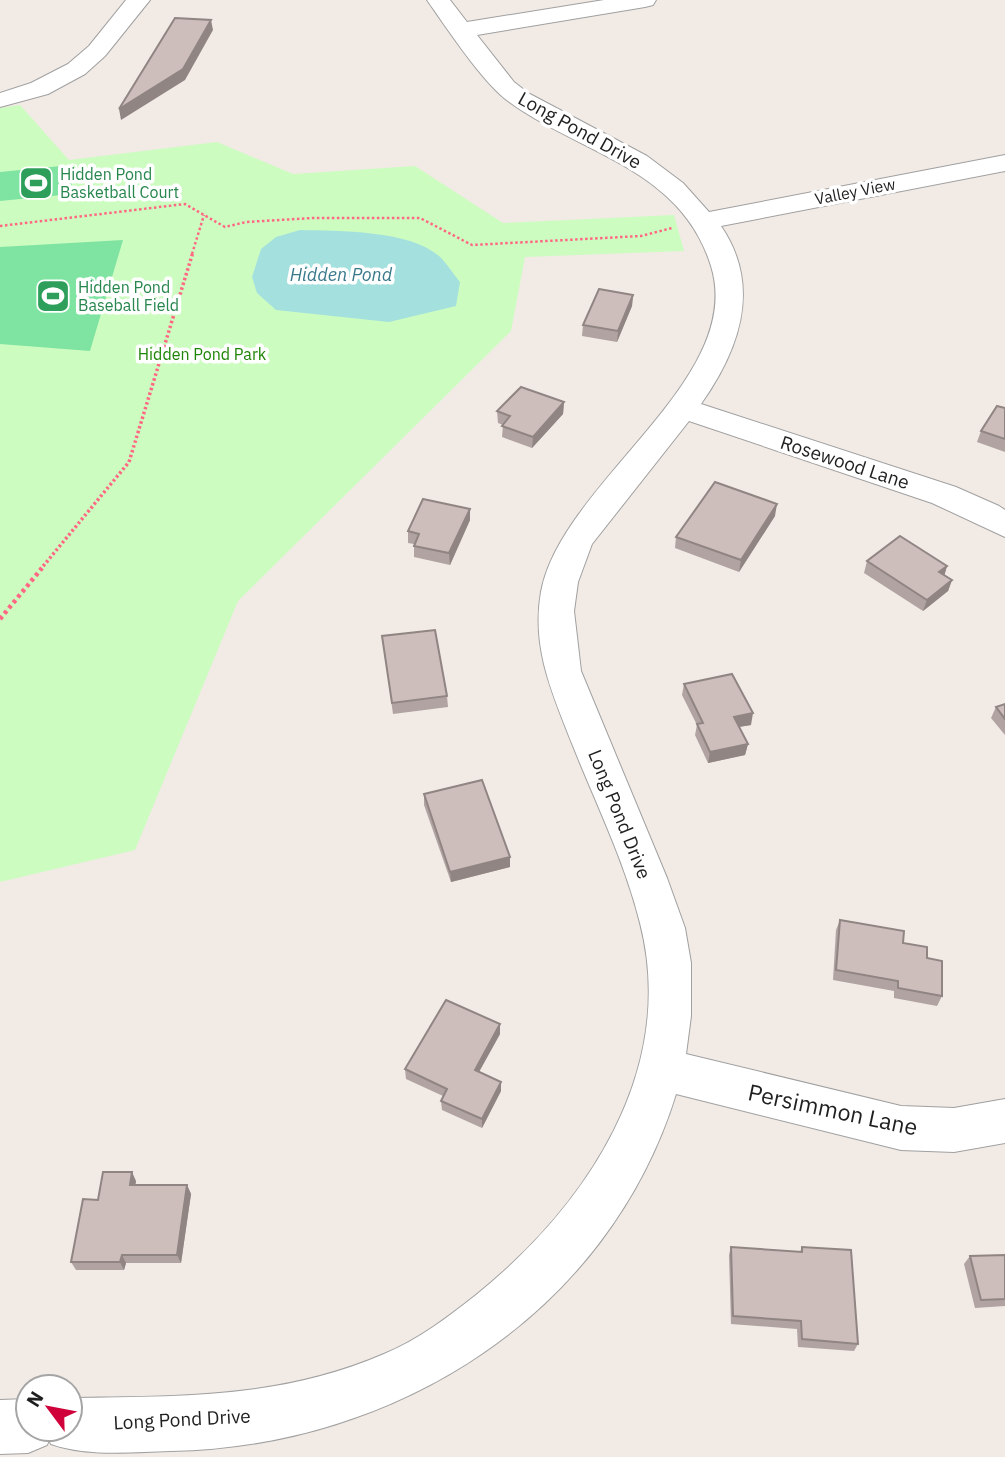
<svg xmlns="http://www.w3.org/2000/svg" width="1005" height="1457" font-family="'IBM Plex Sans',sans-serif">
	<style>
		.park { fill: #cdfcc1 }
		.pitch { fill: #7fe4a1 }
		.water { fill: #a4e0dd }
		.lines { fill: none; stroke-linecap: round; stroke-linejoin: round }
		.minor-casing { stroke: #a0a0a0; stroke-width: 2 }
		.path-far2 { stroke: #ff6883; stroke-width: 2.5; stroke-dasharray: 2.5 2.5; stroke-linecap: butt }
		.path-far1 { stroke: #ff6883; stroke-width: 3.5; stroke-dasharray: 2.5 2.5; stroke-linecap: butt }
		.path { stroke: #ff6883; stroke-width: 4.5; stroke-dasharray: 3.5 3.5; stroke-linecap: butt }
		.minor { fill: #fff; fill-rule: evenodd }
		.wall { fill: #b0a3a1 }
		.shaded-wall { fill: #908583 }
		.building { fill: #cdbebb; stroke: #908583; stroke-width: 2 }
		.labels { text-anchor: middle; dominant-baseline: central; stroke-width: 7; stroke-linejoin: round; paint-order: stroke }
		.far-leisure-label { font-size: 16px; fill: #27864d; stroke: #fff; text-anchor: start }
		.far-street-label { font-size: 16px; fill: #1f1f1f; stroke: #fff }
		.far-park-label { font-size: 16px; fill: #1f8506; stroke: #fff }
		.far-water-label { font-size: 18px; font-style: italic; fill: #39798c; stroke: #fff }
		.street-label { font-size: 19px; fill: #1f1f1f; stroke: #fff }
		.near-street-label { font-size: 23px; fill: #1f1f1f; stroke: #fff }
	</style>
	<rect width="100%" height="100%" fill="#f1eae5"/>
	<!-- park -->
	<path class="park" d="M20,105L69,160L217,142L293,174L415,166L503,223L674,215L684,251L525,257L511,331L238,601L135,850L0,882V108Z"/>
	<!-- pitch -->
	<path class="pitch" d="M71,165L72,194L0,201V172Z
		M123,240L90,351L0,344V247Z"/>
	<!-- water -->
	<path class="water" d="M300,230C339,231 409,230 439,256C447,263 453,274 460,282L456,306L389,322L276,310L257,293L252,277L261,249L276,237Z"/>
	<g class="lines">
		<!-- minor casing -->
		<g class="minor-casing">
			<path id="minor" d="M126,0H150L105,56L85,74L48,94L0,107V93L31,83L68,64L89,46Z
				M427,0H450L467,22L604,0H656L653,5L645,7L477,35L514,82L528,93L647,156L683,183L709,212L1005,155V171L721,226C762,286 740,349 701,404L956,487L999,506L1005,510V537L932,503L689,421L592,544L578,582L574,611L581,671L667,878L685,928L691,963V1016L686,1054L901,1106L954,1108L1005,1099V1143L954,1152L901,1150L676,1094C608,1314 396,1447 171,1451C133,1452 87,1457 51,1444L49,1440L47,1445L28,1453L0,1454V1400L28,1399V1429H70V1398C182,1396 279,1399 384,1354C418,1340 448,1317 476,1295C586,1206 678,1071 640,923C625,862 596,804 573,746C553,695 531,648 541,592C560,484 747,380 711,266C681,168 580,154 508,101C483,83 446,27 427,0Z"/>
		</g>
		<!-- path-far2 -->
		<path class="path-far2" d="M0,226L185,204L225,227L246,222L313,218H420L472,245L641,236L672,228
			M192,254L204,215"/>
		<!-- path-far1 -->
		<path class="path-far1" d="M40,570L129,462L193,252"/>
		<!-- path -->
		<path class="path" d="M0,619L42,568"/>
		<!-- minor -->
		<use href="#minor" class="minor"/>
	</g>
	<!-- wall -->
	<path class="wall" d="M633,295L632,306L617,342L582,336L583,325Z
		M564,402L563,414L532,448L502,437L503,425L498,423L497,411Z
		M1005,408V452L977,442L981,431Z
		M775,516L739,572L675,548L676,537Z
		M470,520L450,565L414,557V544L408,543V531Z
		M867,561L947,566L944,575L952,580L948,591L923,611L864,573Z
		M382,636L447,696L448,707L393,714Z
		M684,684L751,725L739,727L748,744L745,755L708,763L695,735L697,725L682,695Z
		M1005,704V735L991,718L996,707Z
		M424,794L510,867L451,882L424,805Z
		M840,920L903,943L927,958L942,996L937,1006L894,998V991L833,980L836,930Z
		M500,1024V1034L479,1072L501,1091L482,1128L442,1110L441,1101L443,1096L406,1079L405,1069Z
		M136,1181L135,1185H187L191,1194L181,1263H126L124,1270H76L71,1262Z
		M731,1247L800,1252L802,1247L858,1344L854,1351L798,1347L797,1329L731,1324L729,1255Z
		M1005,1255V1306L975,1308L964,1264L970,1256Z"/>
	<!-- shaded-wall -->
	<path class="shaded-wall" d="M211,20L213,30L185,80L121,120L119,109Z
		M633,295L632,306L617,342L618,331Z
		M564,402L563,414L532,448L533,437Z
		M777,504L775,516L739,572L741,560Z
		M470,509V520L450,565L449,553Z
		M947,566L944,577L939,572Z
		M952,580L948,591L923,611L927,600Z
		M753,713L751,725L732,728L734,717Z
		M748,744L745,755L708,763L710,752Z
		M510,857V867L451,882L450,872Z
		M500,1024V1034L475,1079V1070Z
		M501,1082V1091L482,1128V1119Z
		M132,1172L136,1181L134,1194L130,1185Z
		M187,1185L191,1194L181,1263L177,1255Z
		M122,1255L126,1263L124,1270L120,1262Z"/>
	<!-- building -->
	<path class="building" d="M175,18L211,20L183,69L119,109Z
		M599,289L633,295L618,331L583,325Z
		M521,387L564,402L533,437L502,426L510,416L497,411Z
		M997,406L1005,408V439L981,431Z
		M715,482L777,504L741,560L676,537Z
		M423,499L470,509L449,553L414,546L419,534L408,531Z
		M900,536L947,566L939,572L952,580L927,600L867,561Z
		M435,630L447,696L392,703L382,636Z
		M732,674L753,713L734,717L748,744L710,752L697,724L703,723L684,684Z
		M1005,704V719L996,707Z
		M482,780L510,857L450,872L424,794Z
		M840,920L904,931L903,943L927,947V958L942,961V996L898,988V981L836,970Z
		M446,1000L500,1024L475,1070L501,1082L482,1119L441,1101L447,1089L405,1069Z
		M103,1172H132L130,1185H187L177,1255H122L120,1262H71L83,1199L98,1200Z
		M731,1247L802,1252V1247L851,1250L858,1344L802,1339L801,1321L733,1316Z
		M1005,1255V1299L981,1300L970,1256Z"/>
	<!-- icons -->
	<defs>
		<g id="stadium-square" transform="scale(1.75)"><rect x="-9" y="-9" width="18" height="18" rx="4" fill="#2e9e5b" stroke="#fff"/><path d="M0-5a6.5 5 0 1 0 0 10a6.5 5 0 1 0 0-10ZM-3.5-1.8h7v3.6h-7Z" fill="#fff"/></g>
	</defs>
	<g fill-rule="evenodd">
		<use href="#stadium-square" x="36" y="183"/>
		<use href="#stadium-square" x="53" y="296"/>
	</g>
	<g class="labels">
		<!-- far-leisure labels -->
		<g class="far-leisure-label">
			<text x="60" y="174">Hidden Pond<tspan x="60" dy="18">Basketball Court</tspan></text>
			<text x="78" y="287">Hidden Pond<tspan x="78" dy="18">Baseball Field</tspan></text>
		</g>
		<!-- far-street labels -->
		<g class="far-street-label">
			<text transform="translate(855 191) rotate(-11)">Valley View</text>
		</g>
		<!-- far-park labels -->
		<g class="far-park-label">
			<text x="202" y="354">Hidden Pond Park</text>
		</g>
		<!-- far-water labels -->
		<g class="far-water-label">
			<text x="341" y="274">Hidden Pond</text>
		</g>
		<!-- street labels -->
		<g class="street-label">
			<text transform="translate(580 130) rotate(29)">Long Pond Drive</text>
			<text transform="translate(845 462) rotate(18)">Rosewood Lane</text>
			<text transform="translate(620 814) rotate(68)">Long Pond Drive</text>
			<text transform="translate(182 1419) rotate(-3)">Long Pond Drive</text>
		</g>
		<!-- near-street labels -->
		<g class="near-street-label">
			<text transform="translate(833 1109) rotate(12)">Persimmon Lane</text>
		</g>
	</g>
	<!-- north arrow -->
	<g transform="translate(49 1408) rotate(302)"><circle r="33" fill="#ffffff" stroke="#a5a5a5" stroke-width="2"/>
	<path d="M0-5L12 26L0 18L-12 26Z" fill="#cf003a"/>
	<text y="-10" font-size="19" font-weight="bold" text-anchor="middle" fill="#1f1f1f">N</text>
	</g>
</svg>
